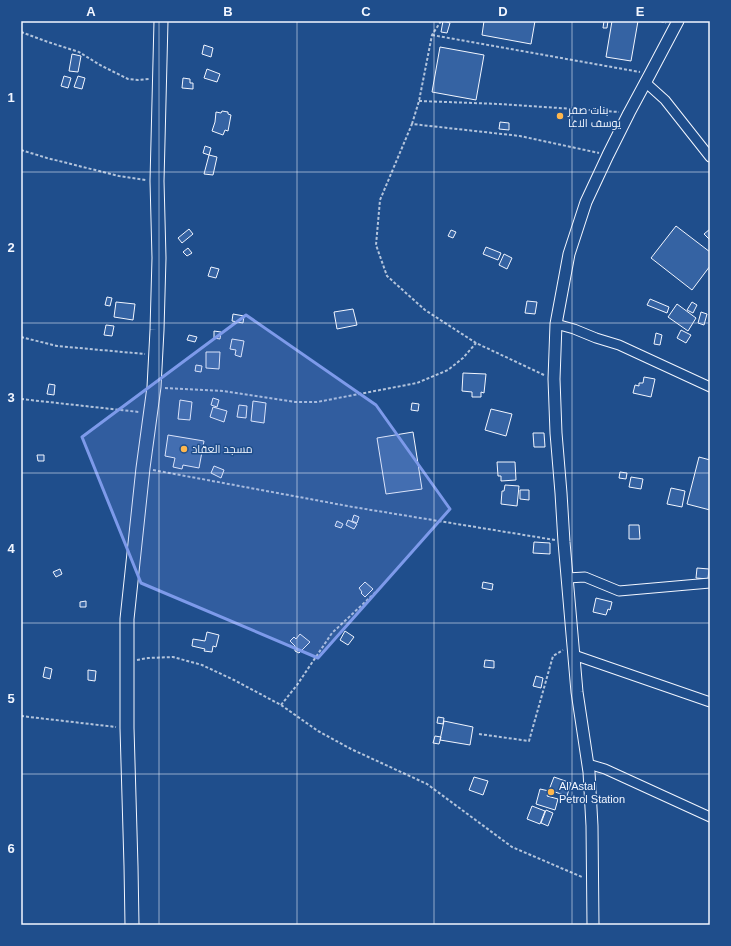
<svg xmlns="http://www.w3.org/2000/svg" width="731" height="946" font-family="Helvetica,Cairo,sans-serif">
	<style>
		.building { fill: #3563a3; stroke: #f2f6ff }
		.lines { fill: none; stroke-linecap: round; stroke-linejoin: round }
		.minor-casing { stroke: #f2f6ff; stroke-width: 11 }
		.tertiary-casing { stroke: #f2f6ff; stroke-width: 13 }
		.secondary-casing { stroke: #f2f6ff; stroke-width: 15 }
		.path { stroke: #b3c4dc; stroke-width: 2; stroke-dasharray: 3 2; stroke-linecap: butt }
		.minor { stroke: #1f4e8c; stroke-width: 9 }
		.tertiary { stroke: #1f4e8c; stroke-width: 11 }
		.secondary { stroke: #1f4e8c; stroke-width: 13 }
		.marked { fill: #7d9aea; fill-opacity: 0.2; stroke: #7d9aea; stroke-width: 3; stroke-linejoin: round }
		.grid { fill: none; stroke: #f2f6ff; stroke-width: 1; stroke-opacity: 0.55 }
		.poi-dot { fill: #ffb74d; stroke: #1f4e8c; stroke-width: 1.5 }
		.labels { text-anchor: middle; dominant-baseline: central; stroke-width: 3; stroke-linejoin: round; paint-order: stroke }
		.poi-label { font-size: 11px; fill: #f2f6ff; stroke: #1f4e8c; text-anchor: start }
		.neatline { fill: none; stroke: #f2f6ff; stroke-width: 1.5 }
		.grid-label { font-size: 13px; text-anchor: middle; font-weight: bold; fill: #f2f6ff }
	</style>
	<rect width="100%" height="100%" fill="#1f4e8c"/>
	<!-- building -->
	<path class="building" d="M443,21L450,23L447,33L441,32Z
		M484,21H535L531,44L482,35Z
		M604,21H608L607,28H603Z
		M612,21H638L631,61L606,57Z
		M204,45L213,48L211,57L202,54Z
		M440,47L484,55L476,100L432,92Z
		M72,54L81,56L78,72L69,71Z
		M207,69L220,74L217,82L204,78Z
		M64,76L71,78L68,88L61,86Z
		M78,76L85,78L82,89L74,87Z
		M183,78L190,79V83H193V89L182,88Z
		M222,111L228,112V114L231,115L228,131L225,130L223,135L212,131L215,122L216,112L221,113Z
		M500,122L509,123V130L499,129Z
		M205,146L211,148L209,155L203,153Z
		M209,155L217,157L213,175L204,174Z
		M676,226L710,252V266L692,290L651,258Z
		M189,229L193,234L182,243L178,238Z
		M710,229V240L704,234Z
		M451,230L456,232L453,238L448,236Z
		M486,247L501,253L498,260L483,254Z
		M188,248L192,253L187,256L183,252Z
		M504,254L512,258L507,269L499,265Z
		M211,267L219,269L216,278L208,276Z
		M107,297L112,298L110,306L105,305Z
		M650,299L669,307L667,313L647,305Z
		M527,301L537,302L535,314L525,313Z
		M116,302L135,304L133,320L114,317Z
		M692,302L697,305L693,313L687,310Z
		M677,304L696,318L688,331L668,317Z
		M353,309L357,325L337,329L334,312Z
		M701,312L707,314L704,325L698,323Z
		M233,314L244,316L243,323L232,321Z
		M106,325L114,326L112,336L104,335Z
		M681,330L691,335L686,343L677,338Z
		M214,331L221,332L220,339L214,338Z
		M656,333L662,335L660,345L654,344Z
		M189,335L197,337L195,342L187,340Z
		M232,339L244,341L241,357L235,355L236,350L230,349Z
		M206,352H220L219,369L206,368Z
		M196,365L202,366L201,372L195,371Z
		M463,373L486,374L484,393L481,392V397H472V392L462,391Z
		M644,377L655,379L651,397L633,393L635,385L639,386V383H643Z
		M49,384L55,385L54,395L47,394Z
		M213,398L219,400L217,407L211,405Z
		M180,400L192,402L190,420L178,419Z
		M253,401L266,403L264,423L251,421Z
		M412,403L419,404L418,411L411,410Z
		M239,405L247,406L246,418L237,417Z
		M213,407L227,411L224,422L210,417Z
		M491,409L512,414L506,436L485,430Z
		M413,432L422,489L386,494L377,438Z
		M533,433H544L545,447H534Z
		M168,435L204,441L199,468L183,465L182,469L173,467L175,458L165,456Z
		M37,455H44V461H38Z
		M699,457L710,460V510L687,504Z
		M497,462H515L516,480L501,481V476H498Z
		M214,466L224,470L221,478L211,473Z
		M620,472L627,473L626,479L619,478Z
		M631,477L643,479L641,489L629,487Z
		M505,485L519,486L517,506L501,504L502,491H504Z
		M671,488L685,491L682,507L667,504Z
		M520,490H529V500L520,499Z
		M354,515L359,517L357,523L352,521Z
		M348,520L357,524L354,529L346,525Z
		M337,521L343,524L341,528L335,526Z
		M629,525H639L640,539H629Z
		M534,542L550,543V554L533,553Z
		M697,568L709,569L708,579L696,578Z
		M60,569L62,574L56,577L53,572Z
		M365,582L373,589L365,597L361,593L362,592L359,588Z
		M483,582L493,584L492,590L482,588Z
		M596,598L612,602L610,610L608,609L606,615L593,612Z
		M86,601V607H80V602Z
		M345,631L354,637L348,645L340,640Z
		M207,632L219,635L216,647L213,646L212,652L204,651L205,649L192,646L193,639L205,641Z
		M300,634L310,642L299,653L295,651V646L290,641L294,637L296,639Z
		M485,660L494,661V668L484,667Z
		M45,667L52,669L50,679L43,677Z
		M88,670L96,671L95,681L88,680Z
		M536,676L543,678L541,688L533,686Z
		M438,717L444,718L443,724L437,723Z
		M444,721L473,727L470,745L440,740Z
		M435,736L441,737L439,744L433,743Z
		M474,777L488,781L483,795L469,790Z
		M554,777L571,783L567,796L549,790Z
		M540,789L549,791L547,796L558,799L555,810L536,804Z
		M532,806L545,811L540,824L527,819Z
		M546,810L553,813L548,826L541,823Z"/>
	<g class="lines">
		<!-- minor casing -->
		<g class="minor-casing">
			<path id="minor" d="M645,82L665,100L710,157
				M556,324L574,329L596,338L619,345L710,387
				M567,578L585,577L619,591L710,583
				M574,655L710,702
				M588,764L605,769L710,817"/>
		</g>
		<!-- tertiary casing -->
		<g class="tertiary-casing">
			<path id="tertiary" d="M593,925L592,826L589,772L577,692L564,542L561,493L556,433L554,379L556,324L569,254L586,202L608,155L629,113L650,74L678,21"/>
		</g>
		<!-- secondary casing -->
		<g class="secondary-casing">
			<path id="secondary" d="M132,925L131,866L127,728V619L143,468L154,387L157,330L159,258L157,181L161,21"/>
		</g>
		<!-- path -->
		<path class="path" d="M661,21L666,23
			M21,32L48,42L79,52L100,65L128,79L138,80L149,79
			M432,35L640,72
			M419,101L499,104L619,112
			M412,124L419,101L432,35L441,21
			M21,150L47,158L119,176L146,180
			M21,337L57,346L145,354
			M544,375L476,343L425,310L387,276L376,245L380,200L412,124L520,136L599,153
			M165,388L223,391L295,402H317L417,383L448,370L463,358L476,343
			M21,399L139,412
			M153,470L353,507L555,540
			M137,660L148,658L173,657L202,665L234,680L281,705L318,731L351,749L427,784L512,847L582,877
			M281,705L297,685L332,633L379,589
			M21,716L116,727
			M479,734L529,741L553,656L563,650"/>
		<!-- minor -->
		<use href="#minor" class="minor"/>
		<!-- tertiary -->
		<use href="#tertiary" class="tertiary"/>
		<!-- secondary -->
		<use href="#secondary" class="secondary"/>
	</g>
	<!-- marked area -->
	<path class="marked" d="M246,315L376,405L450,509L318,658L141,583L82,437Z"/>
	<!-- grid -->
	<path class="grid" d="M159,21V925M297,21V925M434,21V925M572,21V925M21,172H710M21,323H710M21,473H710M21,623H710M21,774H710"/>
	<!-- markers -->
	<g class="poi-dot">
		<circle cx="560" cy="116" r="4"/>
		<circle cx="184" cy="449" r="4"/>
		<circle cx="551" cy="792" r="4"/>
	</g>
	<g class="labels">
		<!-- poi labels -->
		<g class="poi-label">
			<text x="568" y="110">بنات صقر<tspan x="568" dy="13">يوسف الاغا</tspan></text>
			<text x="192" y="449">مسجد العقاد</text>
			<text x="559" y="786">Al Astal<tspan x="559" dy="13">Petrol Station</tspan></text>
		</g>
	</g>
	<!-- border -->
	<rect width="731" height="946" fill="none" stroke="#1f4e8c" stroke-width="44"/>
	<rect x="22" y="22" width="687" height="902" class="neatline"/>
	<g class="grid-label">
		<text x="91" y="16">A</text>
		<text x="228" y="16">B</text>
		<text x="366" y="16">C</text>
		<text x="503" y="16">D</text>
		<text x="640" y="16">E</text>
		<text x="11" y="102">1</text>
		<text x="11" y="252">2</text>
		<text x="11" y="402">3</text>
		<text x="11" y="553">4</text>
		<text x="11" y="703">5</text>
		<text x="11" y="853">6</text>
	</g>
</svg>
